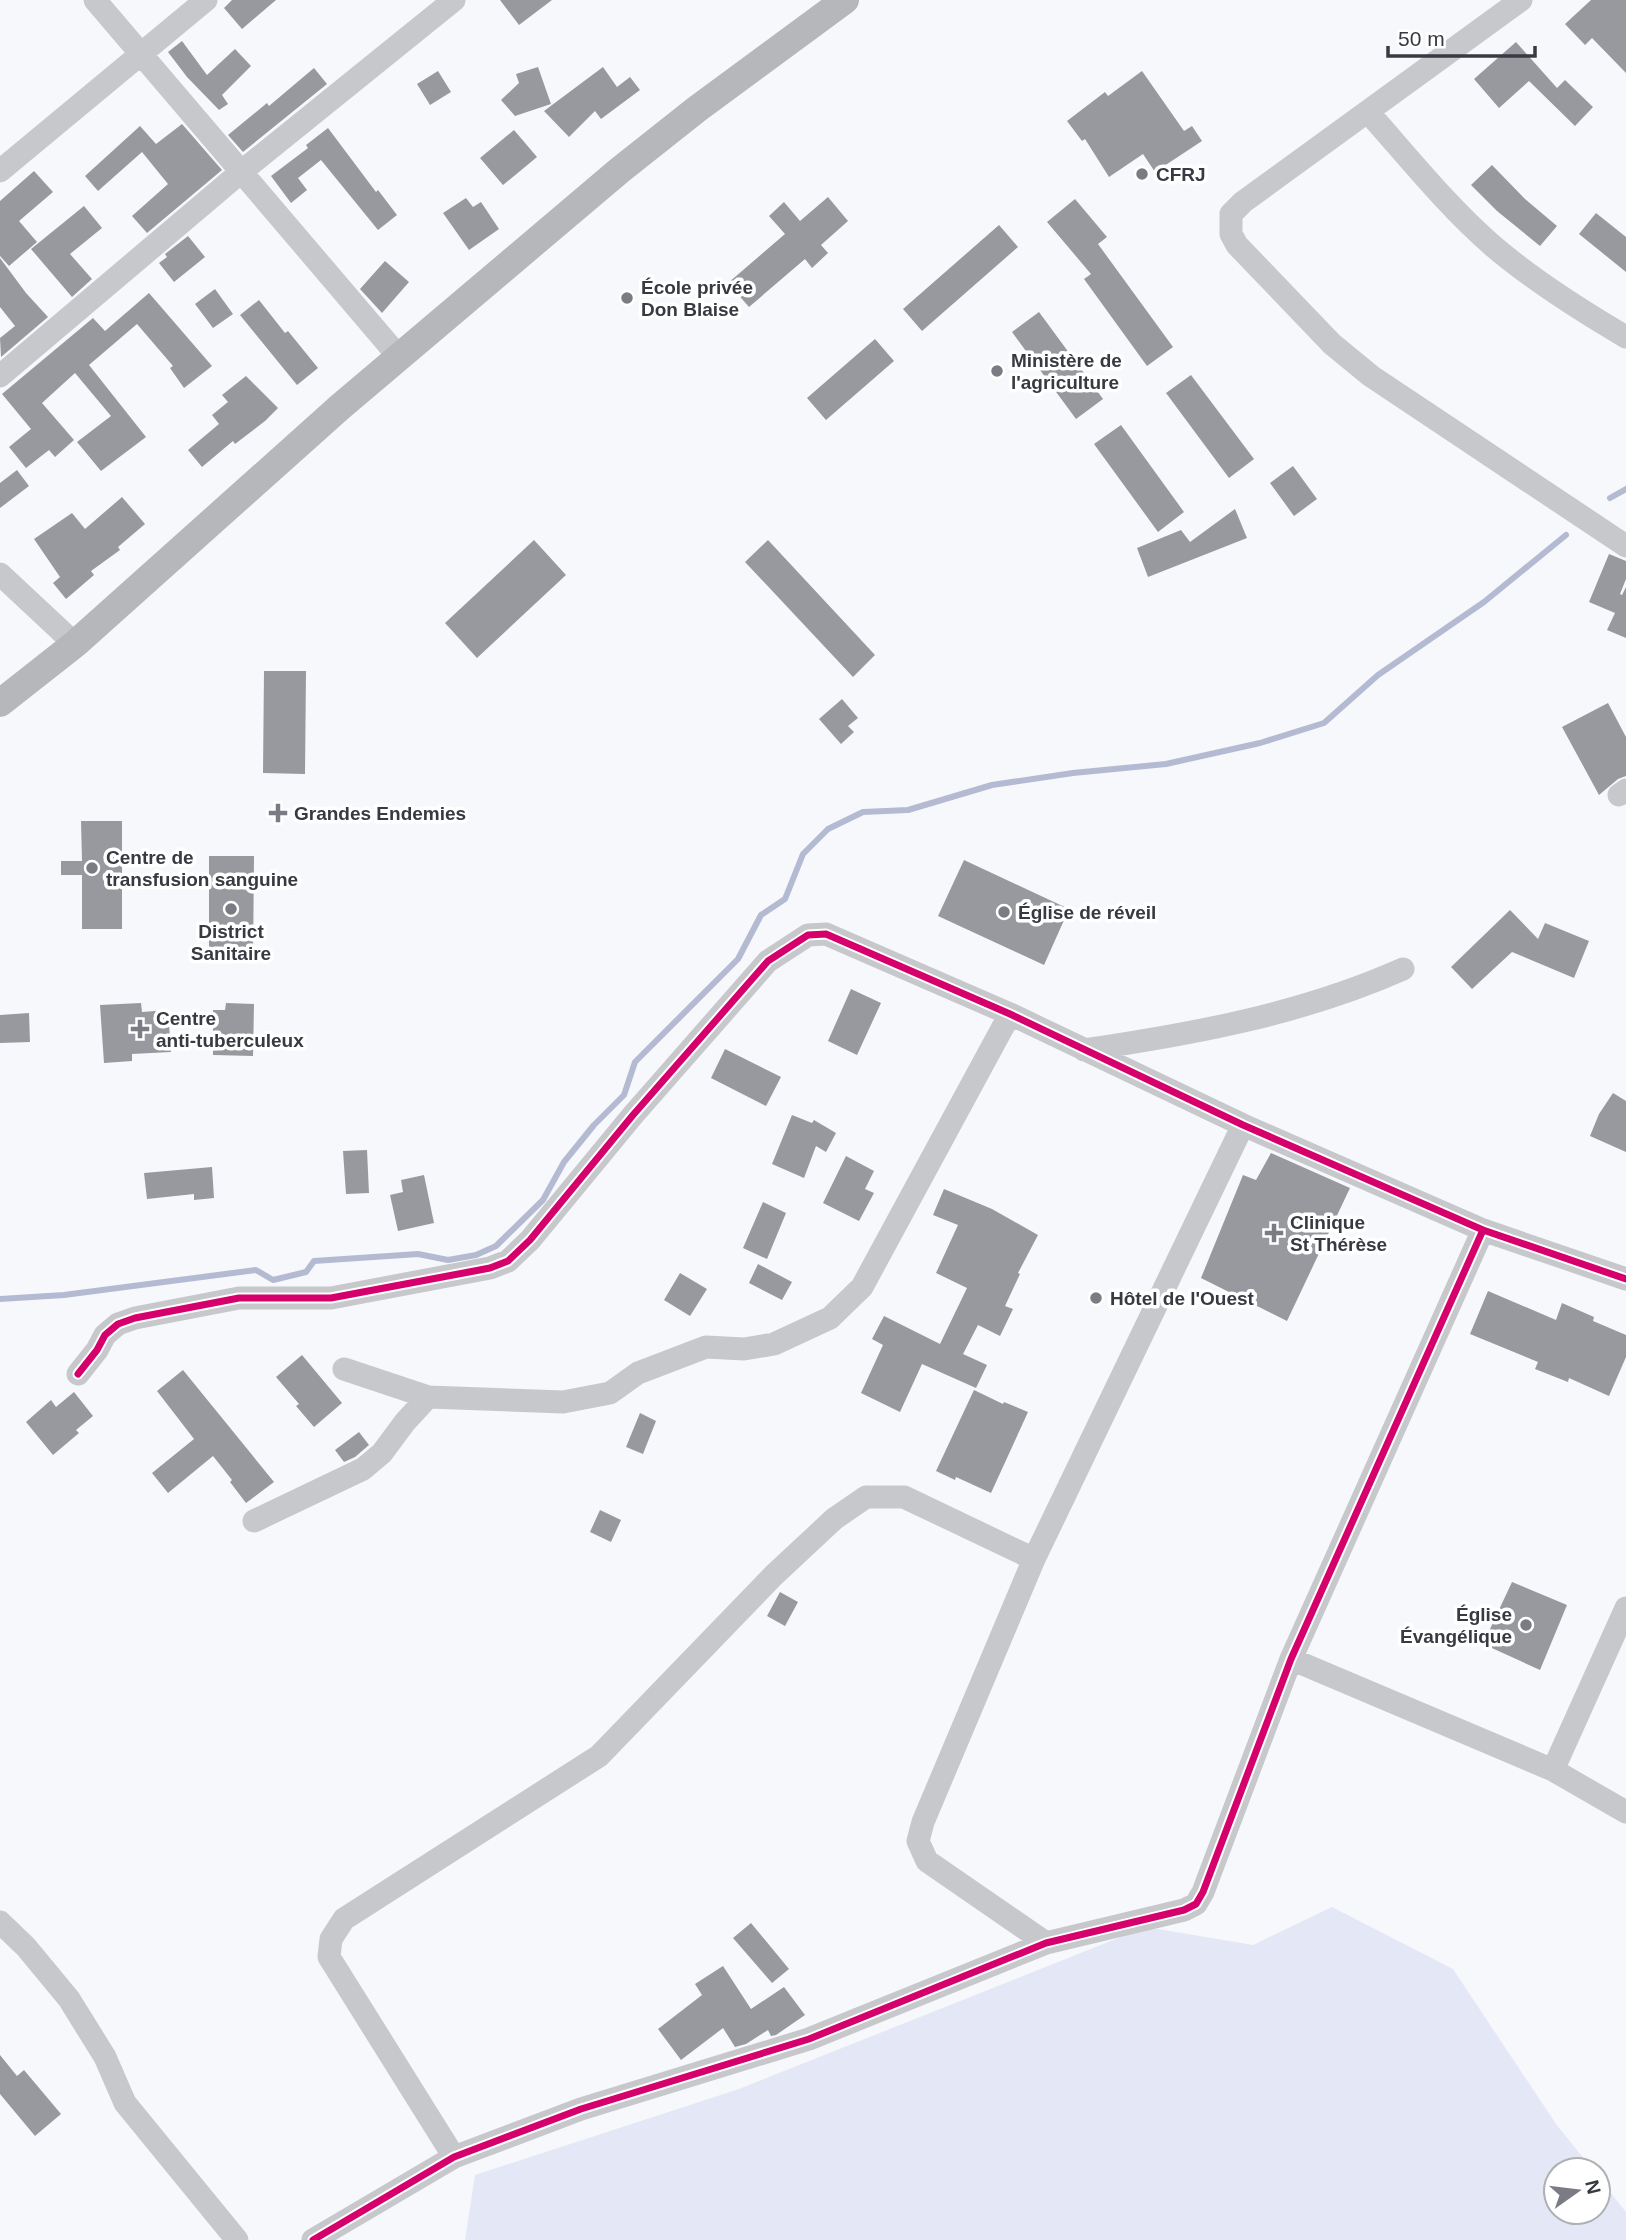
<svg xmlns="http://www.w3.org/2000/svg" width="1626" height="2240" font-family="Arial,sans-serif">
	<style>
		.green { fill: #e4e8f6 }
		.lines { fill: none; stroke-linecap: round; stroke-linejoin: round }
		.stream { stroke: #b4bad2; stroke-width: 6 }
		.building { fill: #97999e }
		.minor { stroke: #c7c8cb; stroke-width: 23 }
		.major { stroke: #b6b7bb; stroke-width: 28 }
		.cycleway-casing { stroke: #fff; stroke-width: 11 }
		.cycleway { stroke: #d6006c; stroke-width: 7 }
		.poi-dot { fill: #7b7c83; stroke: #fff; stroke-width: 2.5 }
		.labels { text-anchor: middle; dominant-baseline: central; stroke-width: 7; stroke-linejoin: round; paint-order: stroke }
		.poi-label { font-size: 19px; font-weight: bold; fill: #383a42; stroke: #fff; text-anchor: start }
	</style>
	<rect width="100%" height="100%" fill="#f7f8fb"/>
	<!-- green -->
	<path class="green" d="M1332,1907L1453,1969L1556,2124L1593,2170H1556V2212H1598V2177L1626,2212V2240H465L475,2175L739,2089L1146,1927L1253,1945Z"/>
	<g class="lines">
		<!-- stream -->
		<path class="stream" d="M1610,498L1626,489
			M0,1299L64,1295L256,1270L273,1280L306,1272L314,1261L418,1254L448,1260L476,1255L496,1246L543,1200L564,1162L594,1125L624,1095L635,1062L738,959L761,915L785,899L803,854L828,829L863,812L908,810L992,785L1073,773L1166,764L1260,743L1324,723L1378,675L1484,602L1566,535"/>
	</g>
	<!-- building -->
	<path class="building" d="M232,0H276L242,29L224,8Z
		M500,0H552L519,25Z
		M1591,0H1626V73L1592,38L1585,45L1565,24Z
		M182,41L207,75L235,49L251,66L222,95L228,104L219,110L187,77L168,52Z
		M1516,42L1557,88L1565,80L1593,107L1575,126L1529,81L1499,108L1474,79Z
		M538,67L551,104L515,116L501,100L519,83L516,74Z
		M603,67L617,87L630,77L640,90L601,119L595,111L569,137L544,111Z
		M314,68L327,84L243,152L228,135L267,103L269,106Z
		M438,71L451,92L430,105L417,84Z
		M1142,71L1184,131L1192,126L1202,141L1155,172L1143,154L1109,177L1085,139L1082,141L1067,121L1105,92L1108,96Z
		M182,124L222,170L147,233L132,216L168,184L142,152L98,191L85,176L140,126L156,144Z
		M328,128L376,192L378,190L397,215L378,230L321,160L298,178L307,190L291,203L271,176L308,148L306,145Z
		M514,130L537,157L503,185L480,158Z
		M1492,165L1525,199L1557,226L1540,246L1497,211L1471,185Z
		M34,171L53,192L19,221L37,242L9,266L0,256V201Z
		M828,197L848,221L821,245L828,253L812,268L805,259L749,307L728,283L785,234L769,216L784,202L800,221Z
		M466,198L473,207L481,202L499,229L469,250L443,213Z
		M1075,199L1107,237L1098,244L1173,347L1147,366L1084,279L1091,274L1047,222Z
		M84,206L102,228L70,254L92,279L72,297L31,249Z
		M1596,213L1626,237V272L1579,234Z
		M999,225L1018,247L922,331L903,309Z
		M188,236L205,257L174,282L159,263L167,257L165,254Z
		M0,258L26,293L48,317L1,357L0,338L15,326L0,307Z
		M385,261L409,282L382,313L360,289Z
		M215,289L233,314L213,328L195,304Z
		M149,293L212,366L184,388L170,368L173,366L137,324L89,365L146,437L101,471L77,442L111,416L75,373L42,403L74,440L55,457L49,450L26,468L9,447L31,429L2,394L93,318L105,331Z
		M259,300L285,333L288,331L318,368L297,385L240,315Z
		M1039,312L1103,399L1076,419L1012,332Z
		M875,339L894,361L826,420L807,398Z
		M1191,375L1254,459L1229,478L1166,393Z
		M246,376L278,408L265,421L235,444L233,441L202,467L188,450L219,424L212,415L228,402L222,395Z
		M1121,425L1184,512L1158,532L1094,444Z
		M1293,466L1317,499L1294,516L1270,483Z
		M17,470L29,486L0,508V483Z
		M122,497L145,524L118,547L120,550L91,571L94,575L66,599L53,583L60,577L34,539L72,513L85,529Z
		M1235,509L1247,538L1148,577L1137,548L1181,530L1190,542Z
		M534,540L566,575L477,658L445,623Z
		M768,540L875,655L853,677L745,562Z
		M1609,554L1626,561V579L1620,594L1622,595L1626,587V638L1607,630L1615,613L1589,602Z
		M264,671H306L305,774L263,773Z
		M842,699L858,718L848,726L854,732L841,744L819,719Z
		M1608,703L1626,737V776L1618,779L1599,795L1562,727Z
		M81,821H122V929H82V875H61V861H82Z
		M209,856H254L253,961H209Z
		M964,860L1069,909L1044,965L938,916Z
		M1510,910L1538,939L1545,923L1589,941L1574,978L1512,952L1472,989L1451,967Z
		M851,989L881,1003L857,1055L828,1041Z
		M141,1003L142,1012L168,1010L171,1052L132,1054V1061L104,1063L100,1005Z
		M226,1003L254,1004L253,1056L213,1055V1010H225Z
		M29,1013L30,1042L0,1043V1015Z
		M725,1049L781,1077L766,1106L711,1078Z
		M1613,1093L1626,1101V1152L1590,1136L1599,1114Z
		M792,1115L812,1123L814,1120L836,1133L826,1152L816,1146L804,1178L772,1164Z
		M367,1150L369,1193L346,1194L343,1151Z
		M1271,1153L1350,1188L1287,1321L1201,1278L1243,1175L1256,1180Z
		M846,1156L874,1171L865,1189L874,1193L859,1221L823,1203Z
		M212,1167L214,1198L194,1200V1194L147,1199L144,1173Z
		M424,1175L434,1223L398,1231L390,1195L403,1192L401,1180Z
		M944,1189L992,1209L1038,1235L1018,1273L1020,1274L1005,1306L1013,1309L1000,1336L978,1325L963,1354L987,1365L976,1388L922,1364L900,1412L861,1393L883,1345L872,1339L884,1316L940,1344L967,1288L936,1273L958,1225L933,1215Z
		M763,1202L786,1213L767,1259L743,1248Z
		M758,1264L792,1282L782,1300L749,1283Z
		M680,1273L707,1289L690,1316L664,1300Z
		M1488,1291L1556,1320L1562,1303L1594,1317L1593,1321L1626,1335V1357L1609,1396L1569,1378L1568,1382L1535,1369L1538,1362L1470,1334Z
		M302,1355L342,1403L314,1427L296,1406L299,1404L276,1377Z
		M183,1370L274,1482L246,1503L230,1482L232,1480L213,1456L168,1493L152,1473L194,1439L157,1391Z
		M974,1390L1003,1404L1004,1402L1028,1412L991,1493L956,1477L955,1480L936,1471Z
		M74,1392L93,1416L76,1430L79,1433L53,1455L26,1422L51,1400L56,1407Z
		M640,1413L656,1421L643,1454L626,1447Z
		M359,1432L369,1445L355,1457L344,1462L335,1450Z
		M600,1510L621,1520L611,1542L590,1532Z
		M1512,1582L1567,1605L1540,1670L1483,1644Z
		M780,1592L798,1602L785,1626L767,1616Z
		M751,1923L789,1969L772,1983L733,1938Z
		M723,1966L751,2009L784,1987L805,2015L776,2035L771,2036L768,2030L746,2044L735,2047L723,2028L681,2060L658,2029L702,1995L695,1984Z
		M0,2055L17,2076L24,2070L61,2114L35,2136L0,2094Z"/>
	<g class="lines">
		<!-- minor -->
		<path class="minor" d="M95,0L399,357
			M1521,0L1243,202L1231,214V234L1237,245L1332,344L1371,376L1626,546
			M1368,112C1408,157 1447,206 1493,246C1534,281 1580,310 1626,337
			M0,171L206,0
			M0,376L241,172L454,0
			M0,574L75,644
			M1619,795L1626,790
			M1084,1050C1193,1034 1302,1014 1403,969
			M344,1369L428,1397L563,1402L610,1393L638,1373L706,1347L744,1349L774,1344L830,1318L862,1287L1010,1014
			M78,1374L97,1350L105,1335L118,1324L135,1318L239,1298H331L490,1268L508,1261L530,1240L633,1115L768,961L808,935L826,934L1010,1014L1243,1125L1483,1230L1626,1279
			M254,1521L363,1469L382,1453L405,1422L428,1397
			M1291,1659L1553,1770L1626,1812
			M1553,1770L1626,1608
			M0,1922L26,1947L69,1999L105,2057L125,2103L237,2240
			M1046,1943L927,1861L918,1841L923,1822L1034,1559L1243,1125
			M454,2157L329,1957L331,1939L344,1919L599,1756L774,1575L834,1519L866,1497H904L1034,1559
			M313,2240L454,2157L581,2109L809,2039L1046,1943L1184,1910L1196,1904L1203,1892L1291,1659L1483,1230"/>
		<!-- major -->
		<path class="major" d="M0,703L75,644L340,407L620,170L697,109L845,0"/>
		<!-- cycleway casing -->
		<g class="cycleway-casing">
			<path id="cycleway" d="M78,1374L97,1350L105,1335L118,1324L135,1318L239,1298H331L490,1268L508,1261L530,1240L633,1115L768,961L808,935L826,934L1010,1014L1243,1125L1483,1230L1626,1279
				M313,2240L454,2157L581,2109L809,2039L1046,1943L1184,1910L1196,1904L1203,1892L1291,1659L1483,1230"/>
		</g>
		<!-- cycleway -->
		<use href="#cycleway" class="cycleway"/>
	</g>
	<!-- markers -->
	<g class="poi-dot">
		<circle cx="1142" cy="174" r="7"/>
		<circle cx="627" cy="298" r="7"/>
		<circle cx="997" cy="371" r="7"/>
		<path d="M274.5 802.5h7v7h7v7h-7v7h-7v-7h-7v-7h7z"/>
		<circle cx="92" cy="868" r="7"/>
		<circle cx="231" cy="909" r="7"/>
		<circle cx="1004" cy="912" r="7"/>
		<path d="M136.5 1018.5h7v7h7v7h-7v7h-7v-7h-7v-7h7z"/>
		<path d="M1270.5 1222.5h7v7h7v7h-7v7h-7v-7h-7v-7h7z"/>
		<circle cx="1096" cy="1298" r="7"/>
		<circle cx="1526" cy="1625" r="7"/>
	</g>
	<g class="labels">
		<!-- poi labels -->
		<g class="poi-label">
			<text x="1156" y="174">CFRJ</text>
			<text x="641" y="287">École privée<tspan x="641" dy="22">Don Blaise</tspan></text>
			<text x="1011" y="360">Ministère de<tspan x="1011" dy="22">l'agriculture</tspan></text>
			<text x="294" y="813">Grandes Endemies</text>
			<text x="106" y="857">Centre de<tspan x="106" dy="22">transfusion sanguine</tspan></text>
			<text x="1018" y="912">Église de réveil</text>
			<text x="231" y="931" text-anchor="middle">District<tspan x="231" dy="22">Sanitaire</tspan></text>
			<text x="156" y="1018">Centre<tspan x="156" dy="22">anti-tuberculeux</tspan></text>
			<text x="1290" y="1222">Clinique<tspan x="1290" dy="22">St Thérèse</tspan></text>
			<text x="1110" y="1298">Hôtel de l'Ouest</text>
			<text x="1512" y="1614" text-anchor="end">Église<tspan x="1512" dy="22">Évangélique</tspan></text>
		</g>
	</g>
	<!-- north arrow -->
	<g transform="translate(1577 2191) rotate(76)"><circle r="33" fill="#ffffff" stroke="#afb0b3" stroke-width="2"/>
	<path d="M0-5L12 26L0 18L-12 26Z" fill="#7b7c83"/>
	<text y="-10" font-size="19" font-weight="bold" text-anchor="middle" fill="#383a42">N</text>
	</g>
	<!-- scale -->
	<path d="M1388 46v10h147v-10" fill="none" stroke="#383a42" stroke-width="3.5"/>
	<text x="1398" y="46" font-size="21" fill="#383a42" stroke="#ffffff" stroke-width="5" paint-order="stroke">50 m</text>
</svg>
